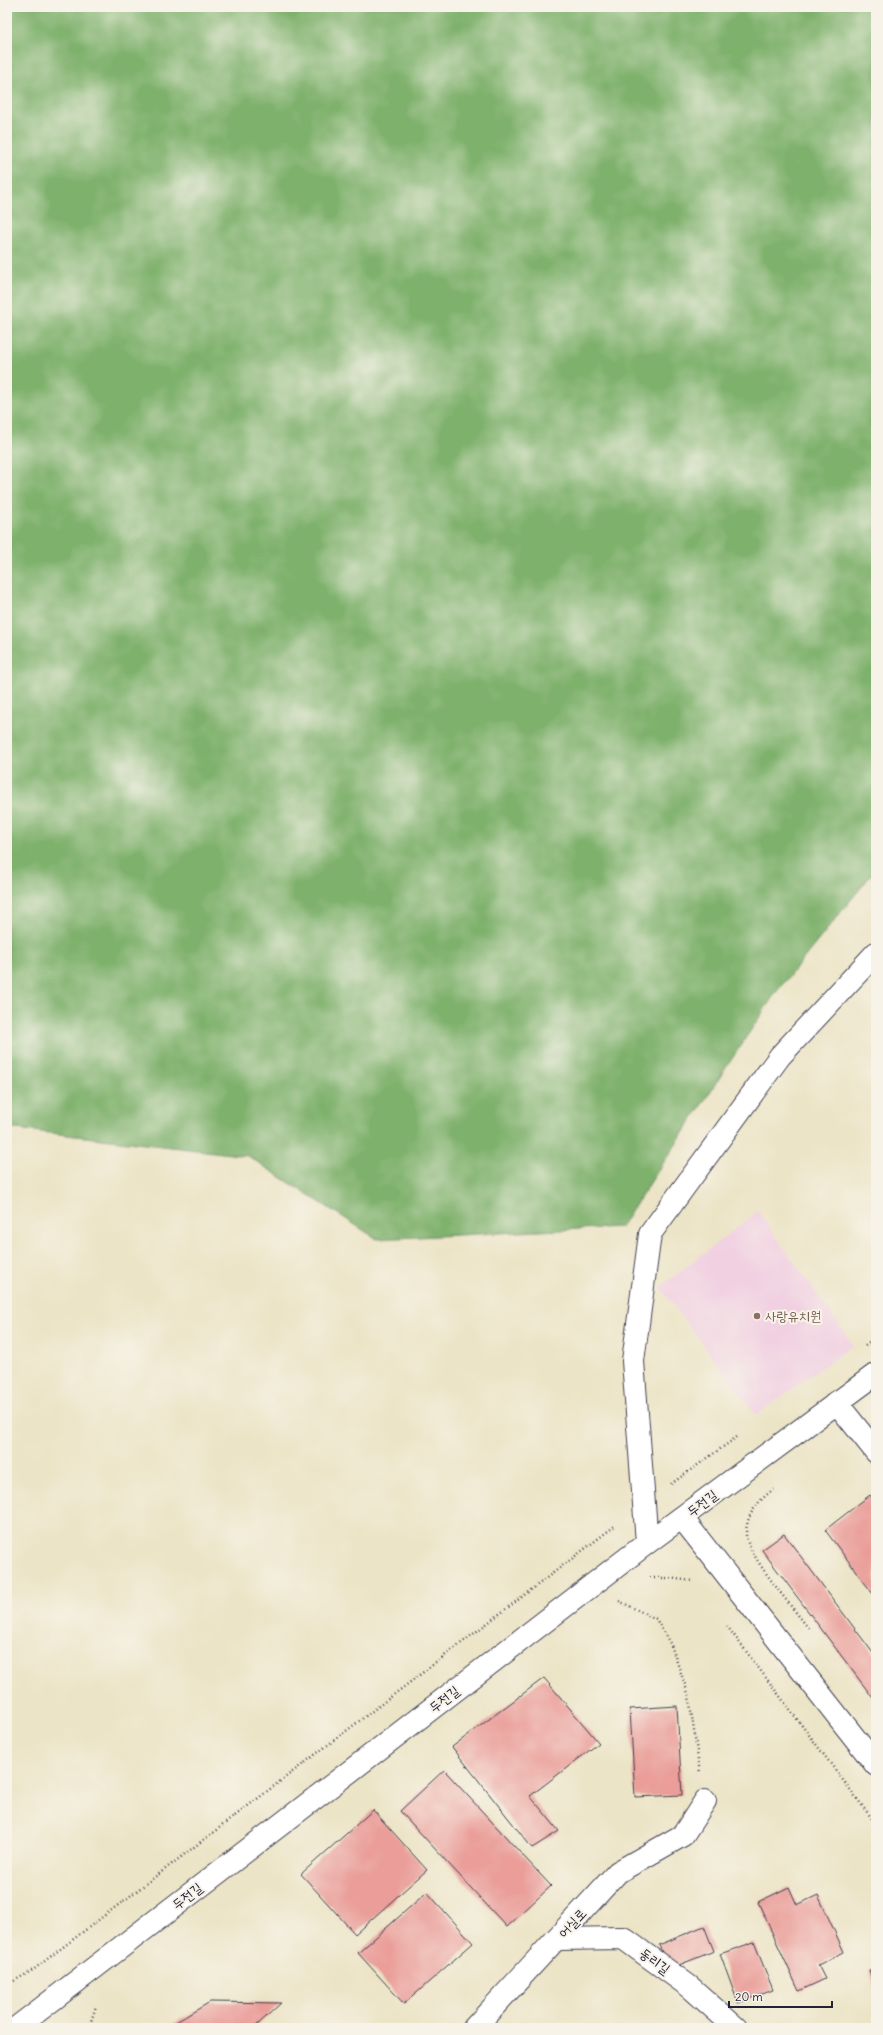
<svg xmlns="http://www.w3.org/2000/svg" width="883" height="2035" font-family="Delius,'Poor Story',sans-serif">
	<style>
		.built { fill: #f1d0e2 }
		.forest { fill: #7eb16c; stroke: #506a54 }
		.building { fill: #ea9d99 }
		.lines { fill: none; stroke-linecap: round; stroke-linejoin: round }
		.minor-casing { stroke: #403f50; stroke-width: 24 }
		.path { stroke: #403f50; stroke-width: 2.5; stroke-dasharray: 1 3; stroke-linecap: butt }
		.minor { stroke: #fff; stroke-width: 22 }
		.education-dot { fill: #8d6e63; stroke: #f7f3e8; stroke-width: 1.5 }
		.labels { text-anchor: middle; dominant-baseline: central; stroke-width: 4; stroke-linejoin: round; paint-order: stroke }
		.education-label { font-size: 14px; fill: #785e54; stroke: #f7f3e8; text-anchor: start }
		.street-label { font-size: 14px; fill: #22223b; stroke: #f7f3e8 }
	</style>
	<rect width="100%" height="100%" fill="#f7f3e8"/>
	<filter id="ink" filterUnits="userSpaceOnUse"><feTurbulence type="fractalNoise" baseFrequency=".025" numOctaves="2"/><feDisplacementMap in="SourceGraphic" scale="8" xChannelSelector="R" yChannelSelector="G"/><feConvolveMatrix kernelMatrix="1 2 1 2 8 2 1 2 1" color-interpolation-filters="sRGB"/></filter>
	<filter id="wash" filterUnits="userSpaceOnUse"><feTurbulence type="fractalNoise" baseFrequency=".012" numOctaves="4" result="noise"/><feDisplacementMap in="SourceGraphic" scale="16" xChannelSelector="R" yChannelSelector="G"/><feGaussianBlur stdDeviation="0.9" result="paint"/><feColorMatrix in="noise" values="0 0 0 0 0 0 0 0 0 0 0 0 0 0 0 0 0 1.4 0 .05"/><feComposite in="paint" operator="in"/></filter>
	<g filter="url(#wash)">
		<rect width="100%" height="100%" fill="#ece4c6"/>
		<!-- built -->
		<path class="built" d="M758,1211L853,1345L756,1415L660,1287Z"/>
		<!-- forest -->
		<path class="forest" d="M7,7H876V869L774,995L621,1227L377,1239L248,1156L7,1128Z"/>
		<g id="blocks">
			<!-- building -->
			<path class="building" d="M870,1495L876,1503V1598L825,1530Z
				M784,1534L876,1657V1702L762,1550Z
				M544,1678L599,1743L530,1796L559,1831L532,1848L452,1747Z
				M677,1706L682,1795L635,1797L630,1709Z
				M444,1770L551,1886L507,1927L400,1811Z
				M373,1810L427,1870L355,1934L301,1874Z
				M789,1887L797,1905L818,1895L844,1952L818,1965L825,1979L799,1991L758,1902Z
				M427,1892L473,1943L404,2004L358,1953Z
				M704,1926L714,1951L669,1969L659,1945Z
				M754,1942L773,1990L738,2003L720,1954Z
				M876,1968V1992L869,1970Z
				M210,2002L281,2003L254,2028H166Z"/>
		</g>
	</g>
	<g filter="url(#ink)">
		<use href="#blocks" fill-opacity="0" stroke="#403f50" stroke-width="1"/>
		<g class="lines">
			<!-- minor casing -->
			<g class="minor-casing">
				<path id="minor" d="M836,1402L876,1452
					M682,1518L876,1765
					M647,1543L633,1361L650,1234L780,1056L876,953
					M557,1939L623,1938L690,1987L736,2028
					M16,2028L647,1543L876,1374
					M474,2028L618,1872L683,1835L705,1801"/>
			</g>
			<!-- path -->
			<path class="path" d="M865,1346L876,1338
				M671,1484L737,1437
				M774,1489C759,1500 746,1514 746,1534C746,1554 795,1610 809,1629
				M650,1578H668L693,1581
				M619,1601L656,1619L671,1645L689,1696L700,1773
				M727,1626L876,1824
				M7,1985L33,1970L616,1525
				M89,2028L96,2006"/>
			<!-- minor -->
			<use href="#minor" class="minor"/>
		</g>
	</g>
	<!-- markers -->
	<circle class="education-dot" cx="757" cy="1316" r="4"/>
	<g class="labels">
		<!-- education labels -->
		<g class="education-label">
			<text x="765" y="1316">사랑유치원</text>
		</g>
		<!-- street labels -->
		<g class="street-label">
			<text transform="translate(702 1503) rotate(-37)">두전길</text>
			<text transform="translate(444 1699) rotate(-38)">두전길</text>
			<text transform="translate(187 1896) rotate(-38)">두전길</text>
			<text transform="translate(572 1923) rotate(-47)">어실로</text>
			<text transform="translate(655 1961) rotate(36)">동리길</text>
		</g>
	</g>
	<!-- margin -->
	<rect width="883" height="2035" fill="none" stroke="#f7f3e8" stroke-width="24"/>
	<!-- scale -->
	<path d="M729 2001v6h103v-6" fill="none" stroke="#22223b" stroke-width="2"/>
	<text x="735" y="2001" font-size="12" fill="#22223b" stroke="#f7f3e8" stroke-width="3" paint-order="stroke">20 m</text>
</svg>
